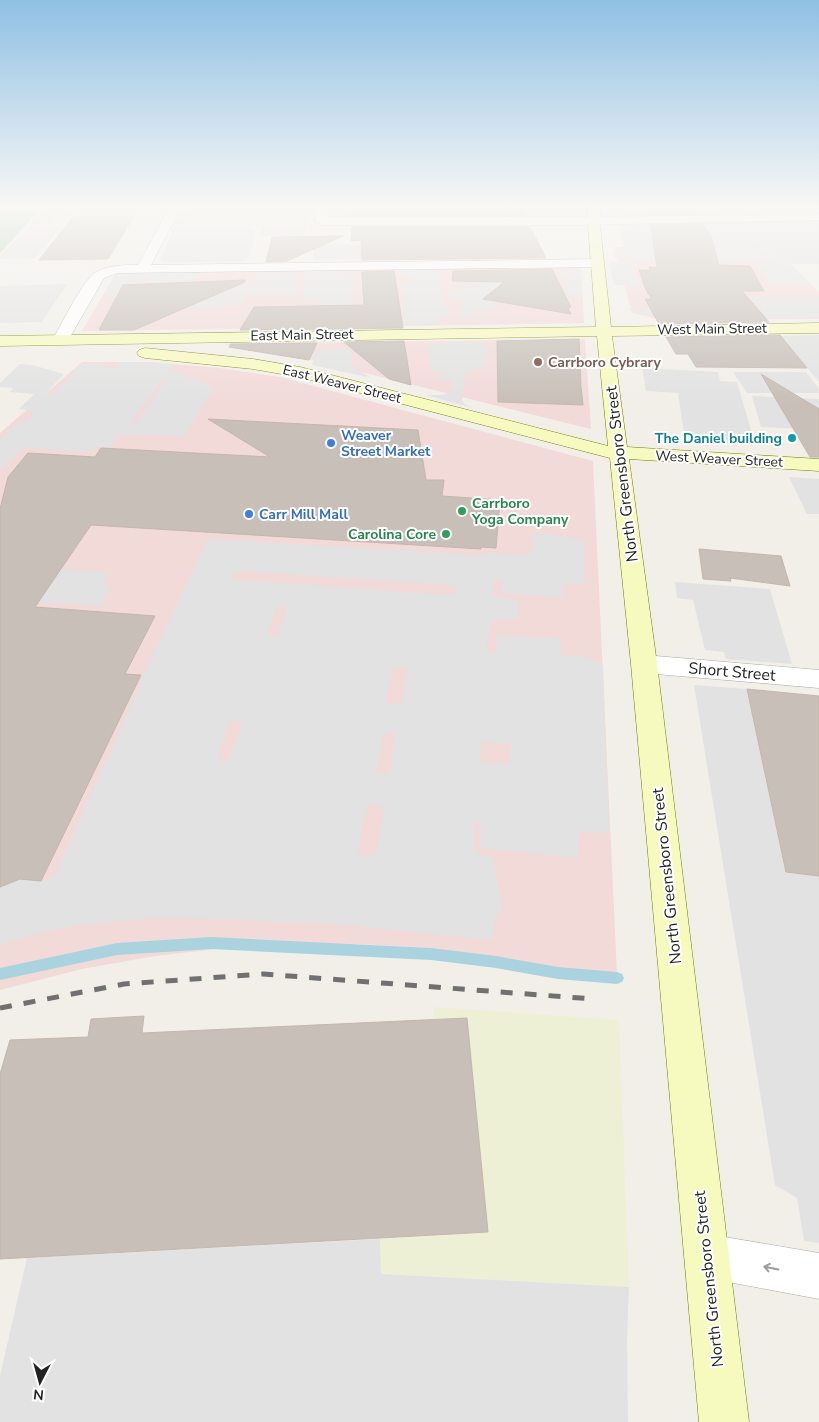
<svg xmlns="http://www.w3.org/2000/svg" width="819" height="1422" font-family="'Nunito Sans',sans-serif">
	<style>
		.residential { fill: #e0dfdf }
		.commercial { fill: #f2dad9 }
		.farmland { fill: #eef0d5 }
		.forest { fill: #add19e }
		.cemetery { fill: #aacbaf }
		.parking { fill: #e2e2e2; fill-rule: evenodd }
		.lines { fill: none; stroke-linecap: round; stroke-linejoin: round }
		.stream { fill: #aad3df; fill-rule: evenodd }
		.building { fill: #c7bfb8; stroke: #c4b6ab }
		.street-casing { stroke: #a9a9a9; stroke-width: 1 }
		.secondary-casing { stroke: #707d05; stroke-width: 1 }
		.street { fill: #fff; fill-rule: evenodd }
		.secondary { fill: #f7fabf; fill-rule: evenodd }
		.rail { stroke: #707070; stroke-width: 5; stroke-dasharray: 12 12; stroke-linecap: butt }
		.oneway { stroke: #9c9c9c }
		.education-dot { fill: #8d6e63; stroke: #fff; stroke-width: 2 }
		.culture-dot { fill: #0f9aa8; stroke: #fff; stroke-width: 2 }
		.shop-dot { fill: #3f7fe0; stroke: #fff; stroke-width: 2 }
		.leisure-dot { fill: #2e9e5b; stroke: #fff; stroke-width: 2 }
		.labels { text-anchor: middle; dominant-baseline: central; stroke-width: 4; stroke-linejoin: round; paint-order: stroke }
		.far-street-label { font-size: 14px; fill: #222; stroke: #fff }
		.far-education-label { font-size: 14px; font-weight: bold; fill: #785e54; stroke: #fff; text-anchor: start }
		.far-shop-label { font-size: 14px; font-weight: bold; fill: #366cbe; stroke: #fff; text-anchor: start }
		.far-culture-label { font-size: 14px; font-weight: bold; fill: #0d838f; stroke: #fff; text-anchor: end }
		.far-leisure-label { font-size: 14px; font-weight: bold; fill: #27864d; stroke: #fff; text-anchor: start }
		.street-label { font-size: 16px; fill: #222; stroke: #fff }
	</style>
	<rect width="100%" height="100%" fill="#f2efe9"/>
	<!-- residential -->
	<path class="residential" d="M334,206H819V264H790L774,248L624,247L616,216L446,218L339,216L334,215Z"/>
	<!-- commercial -->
	<path class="commercial" d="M614,247L774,248L819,292V319L664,320L632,313Z
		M575,267L580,268L581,271L584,323L82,331L116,273Z
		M585,339L591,429L313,360L224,344Z
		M82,362H152L219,368L280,377L593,461L617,974L577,972L507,958L428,948L359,944L300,943L226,948L155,956L82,969L0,990V433Z"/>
	<!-- farmland -->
	<path class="farmland" d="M434,1007L619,1020L629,1287L381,1274L380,1239L488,1232L466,1018L433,1019Z"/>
	<!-- forest -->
	<path class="forest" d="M0,206H43L35,215H0Z"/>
	<!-- cemetery -->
	<path class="cemetery" d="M0,215H35L0,253Z"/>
	<!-- parking -->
	<path class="parking" d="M49,206H154L152,209L78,210L79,208L76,207L63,208L61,211L73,212L67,218L53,219L47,226L61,227L35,258L0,259V256Z
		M188,206H309L306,223L251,226V229H257L249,257L245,261L233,262H163L160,260L180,214H185Z
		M306,225L304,236H258L263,226Z
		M385,244L386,258L313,260L314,245Z
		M624,247L774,248L811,284L770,285L760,265L754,263L631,262L640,286L614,285L609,262H630L628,257H614L613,252H626Z
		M407,268L437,269L449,316L439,318L440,324L402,325L401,302L404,301L401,283L413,285L411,277L400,276L398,270H406Z
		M282,269L281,275L298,274L297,295H247L251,283L258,280L257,271Z
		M305,269H332L333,274L351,273V304H334L336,326H316L318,301H302Z
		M199,270L192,286L247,283L243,305H221L220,308H211L134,309L146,282L150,281V278L142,280L137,293L105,295L118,273Z
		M558,271H581L582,297L570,296Z
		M465,282H519L492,295L495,309L472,311L473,317L462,318L463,299L448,298L447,291H460L465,287Z
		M67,284L42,322L0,323V286Z
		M726,297H819V318L666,319L653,315L636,313L628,309L734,308Z
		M819,335V382L781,336Z
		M448,341L487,343V367H478L476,368L479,370L464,375L462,401L464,404L473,408L426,395H441L449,393L452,389L451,379L439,382L434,380L447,374L431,373L430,356L431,343L446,344Z
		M352,349L351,366L372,378L312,365L316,351Z
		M120,362L172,364L169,369L214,387L184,437L121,434L110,448L93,447L89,452L24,447L0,471V440L17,424L25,422L35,411L19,409L34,394L10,392L13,389L12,388L0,387V383L20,364L32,365L64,374L45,394L52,395L83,363L114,368ZM166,380L135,425L129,424L161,381Z
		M642,368L718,372L720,381L737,382L755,444L685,440L678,393L646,391Z
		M733,372H806L819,389V393H747Z
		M752,396L819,399V430L761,427Z
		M789,477L819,479V514H807Z
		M532,532L583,539L585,584L569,583L563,585V598L502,593V581L493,580L492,591L494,596L518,600L517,620L497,619L491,623L486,649L491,652L497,649V635L561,639V655L587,657L603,665L609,832L586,831L580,834L578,841V858L480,848L481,823L474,822V847L479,854L493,857L503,913H496L492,940L345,925L231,919L152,918L81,925L42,932L0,945V887L20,879L48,880L55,875L130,708L146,670L208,539L480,555L493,553L526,555L533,549ZM243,571L450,585L456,587V592L449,595L240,580L233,578L236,572ZM284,605L287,609L278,633L274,636H269L268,632L276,608ZM397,667L405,668L407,672L402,701L396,705L389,704L386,700L392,671ZM235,720L241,721L242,725L230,757L225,762L220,761L218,756L229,724ZM387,732L394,733L395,737L390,770L386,775H382L377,772V769L383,736ZM482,741L511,744L509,765L479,762ZM371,804L381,806L384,811L377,851L369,857L360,856L358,850L366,810Z
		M57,569L109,572L104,584L111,587L100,606L0,600Z
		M675,582L770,589L792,664L726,659L724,652L705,650L693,600L677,598Z
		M694,685L747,689L786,872L819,876V1243L804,1241L797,1198L775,1185Z
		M380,1239L381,1274L629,1287L627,1339L628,1422H0V1376L27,1258Z"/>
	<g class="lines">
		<!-- stream -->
		<path class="stream" d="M211,937L431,948L496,956L558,967L617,972L622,974L624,978L622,982L617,984L558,979L496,968L431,960L211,949L117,955L0,980V968L117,943Z"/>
	</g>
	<!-- building -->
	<path class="building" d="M362,206H520L525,215H352L353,208H361Z
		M649,206H687L693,214H650Z
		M134,216L108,259L39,260L73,217Z
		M702,224L711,236L719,265L750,266L764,291H742L769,322L659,324L645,299H652L646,290L639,270H650L649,267L657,268L651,225Z
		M352,227H530L546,258L362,260L361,240L351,241Z
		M343,236L287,261L266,262L272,237Z
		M552,269L571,307L568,308L571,314L483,299L504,282L452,281L453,271Z
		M394,271L403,328L329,329L324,325L322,329L240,330L254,307L364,305L362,272Z
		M245,280V282L134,330H99L123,285Z
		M780,335L807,368L696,367L688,354H676L666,337Z
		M579,339L581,387L583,405L498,402L497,341Z
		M404,341L411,385L389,379L344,342Z
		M317,343L309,360L229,347L231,344Z
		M761,374L819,409V457H810Z
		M208,419L418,430L426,480H444L442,496L500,500L496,548L481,547V549L91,525L35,607L155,616L125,674L141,675L41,881L20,879L0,887V509L8,477L28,453L95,457L101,448L270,457Z
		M699,549L781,556L790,586L730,578L731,581L703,579Z
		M747,689L819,696V876L786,872Z
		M144,1016L142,1033L467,1018L488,1232L0,1259V1074L10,1040L88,1037L91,1019Z"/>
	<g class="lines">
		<!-- street casing -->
		<g class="street-casing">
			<path id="street" d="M170,206H182L151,265L598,259L605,263L598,267L118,273L104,278L66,344H54L52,341C60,327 84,278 96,272C109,265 124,265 138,265Z
				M316,206H328L327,217H578L819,214V220L578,225H321L315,221Z
				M644,655L819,670V688L644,673L635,670L631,664L635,658Z
				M707,1234L819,1253V1299L707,1278L691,1272L685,1256L691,1240Z"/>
		</g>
		<!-- secondary casing -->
		<g class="secondary-casing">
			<path id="secondary" d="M588,206H600V226L611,327L819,323V333L612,336L627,447L819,459V471L629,459L657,664L749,1422H699L631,664L610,458L299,377L253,369L145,358L139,356L137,353L139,350L145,348L253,359L300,367L608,446L597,336L0,346V336L596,327L588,226Z"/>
		</g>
		<!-- street -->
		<use href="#street" class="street"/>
		<!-- secondary -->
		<use href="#secondary" class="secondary"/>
		<!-- rail -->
		<path class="rail" d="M0,1008L124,984L263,974L593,999"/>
	</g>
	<!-- one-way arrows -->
	<defs><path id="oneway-shaft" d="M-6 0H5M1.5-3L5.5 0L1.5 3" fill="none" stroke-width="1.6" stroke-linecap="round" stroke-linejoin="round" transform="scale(1.25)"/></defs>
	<use class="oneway" href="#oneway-shaft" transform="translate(771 1268) rotate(-169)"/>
	<!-- sky -->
	<linearGradient id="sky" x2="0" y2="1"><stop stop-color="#8fc0e4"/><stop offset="0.51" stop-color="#f9f8f5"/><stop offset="1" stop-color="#f9f8f5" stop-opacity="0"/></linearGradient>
	<rect width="819" height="405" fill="url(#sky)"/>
	<!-- markers -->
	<circle class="education-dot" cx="538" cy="362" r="5"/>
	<circle class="culture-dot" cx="792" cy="438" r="5"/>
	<g class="shop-dot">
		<circle cx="331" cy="443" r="5"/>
		<circle cx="249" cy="514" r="5"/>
	</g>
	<g class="leisure-dot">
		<circle cx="462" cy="511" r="5"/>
		<circle cx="446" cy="534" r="5"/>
	</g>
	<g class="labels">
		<!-- far-street labels -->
		<g class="far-street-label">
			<text transform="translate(712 329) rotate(-1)">West Main Street</text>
			<text transform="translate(302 335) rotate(-1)">East Main Street</text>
			<text transform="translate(342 384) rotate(14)">East Weaver Street</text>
			<text transform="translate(719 459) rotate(3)">West Weaver Street</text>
		</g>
		<!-- far-education labels -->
		<g class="far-education-label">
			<text x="548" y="362">Carrboro Cybrary</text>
		</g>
		<!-- far-shop labels -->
		<g class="far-shop-label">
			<text x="341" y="435">Weaver<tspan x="341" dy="16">Street Market</tspan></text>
			<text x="259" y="514">Carr Mill Mall</text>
		</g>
		<!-- far-culture labels -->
		<g class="far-culture-label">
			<text x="782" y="438">The Daniel building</text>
		</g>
		<!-- far-leisure labels -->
		<g class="far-leisure-label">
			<text x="472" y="503">Carrboro<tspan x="472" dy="16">Yoga Company</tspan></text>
			<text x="436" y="534" text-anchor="end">Carolina Core</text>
		</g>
		<!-- street labels -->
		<g class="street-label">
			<text transform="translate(622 474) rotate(-97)">North Greensboro Street</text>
			<text transform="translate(732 672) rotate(5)">Short Street</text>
			<text transform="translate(667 876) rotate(-96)">North Greensboro Street</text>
			<text transform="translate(709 1279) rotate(-96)">North Greensboro Street</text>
		</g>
	</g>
	<!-- north arrow -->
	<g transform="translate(40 1382) rotate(186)" stroke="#ffffff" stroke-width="4" paint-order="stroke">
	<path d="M0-4L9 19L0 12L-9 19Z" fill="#222222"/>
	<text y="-8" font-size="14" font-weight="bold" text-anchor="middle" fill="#222222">N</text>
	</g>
</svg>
